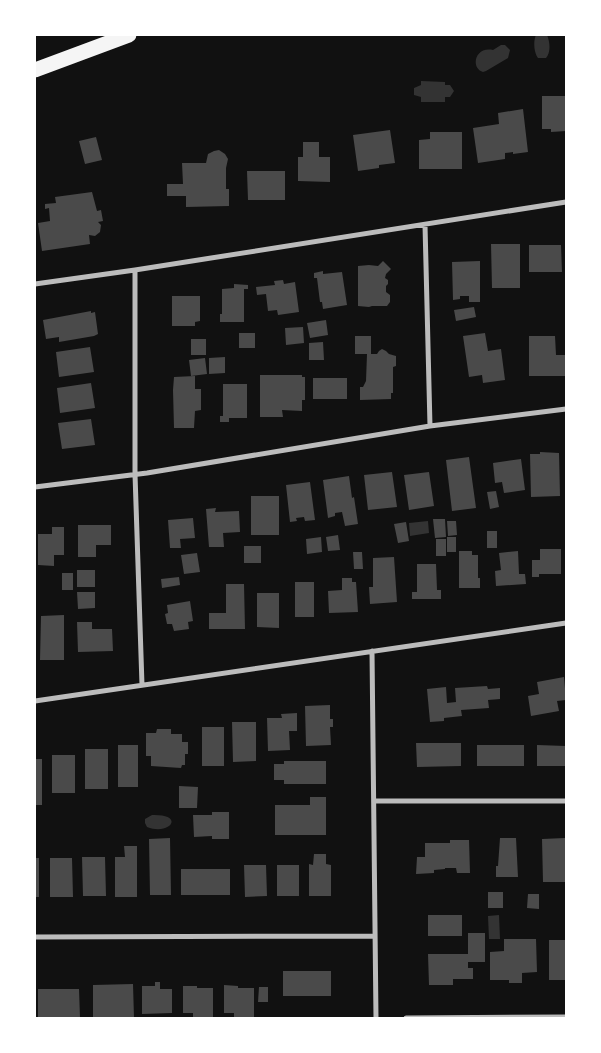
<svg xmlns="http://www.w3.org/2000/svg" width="601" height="1053" font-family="'Libre Baskerville',serif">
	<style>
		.water { fill: #333 }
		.building { fill: #4a4a4a }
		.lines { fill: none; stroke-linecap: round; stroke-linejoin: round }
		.minor { stroke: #bcbcbc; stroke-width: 5 }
		.motorway { stroke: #f5f5f5; stroke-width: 15 }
	</style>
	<rect width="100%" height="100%" fill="#111"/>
	<!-- water -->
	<path class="water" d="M536,35H547C550,42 551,52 546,58H538C534,53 533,41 536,35Z
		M501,45H505L510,50L508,58L486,71L483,72C470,68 475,46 493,50Z
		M421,81L445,82V85H450L454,91L450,97H445V102H421V97L414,95V88L421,85Z
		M428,521L429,533L410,536L409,523Z
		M152,815C186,814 170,836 147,827L145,823V819Z
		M499,915L500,939H489L488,916Z"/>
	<!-- building -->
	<path class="building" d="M542,96H566V131L551,132V129H542Z
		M523,109L528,152L513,154V152L505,153V159L478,163L473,128L499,124L498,113Z
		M390,130L395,163L379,165V168L358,171L353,135Z
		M430,132H462V169H419V140L430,139Z
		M96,137L102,160L85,164L79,141Z
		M303,142H319V157H330V182L298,181V157H303Z
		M219,150L225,154L228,159L226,168V189H229V206L186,207V196H167V184H183L182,163H206L208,154L214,151Z
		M247,171H285V200H248Z
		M92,192L97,211L101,210L103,221L98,222L101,225L100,232L95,236L89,235L90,244L42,251L38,223L50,221L49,208L45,209V204L56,203L55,197Z
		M491,244H520V288H492Z
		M529,245H561L562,272H529Z
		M383,261L391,269L386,274L385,278L388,280V284L386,286V292L390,295V302L387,306H372L369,307L358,306V266L369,265L378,266Z
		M480,261V302H469V296H460V299L453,300L452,262Z
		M323,271V274L342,272L347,305L323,309L322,302H320L317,278H314V273Z
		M283,280L284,284L295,282L299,312L278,315L277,310L268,311L266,294L257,295L256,287L275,285L274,281Z
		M234,284L248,285V289H244V322H220V314H222V289L234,288Z
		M172,296H200V321L195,322V326H172Z
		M474,307L476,317L456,321L454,310Z
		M91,311V313L95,312L98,334L94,336L59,342V337L46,339L43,320Z
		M326,320L328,335L310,338L307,323Z
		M303,327L304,343L286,345L285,328Z
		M239,333H255V348H239Z
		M485,333L488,351L501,349L505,380L483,383L482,375L469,377L463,336Z
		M355,336H371V354H377L379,351L382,349L386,351L389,354L396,356V366L393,367V393H391V399L360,400V387H363L366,381L367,354H355Z
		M529,336H555L556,355H565L566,376H529Z
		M191,339H206V355H191Z
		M323,342L324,360H309V343Z
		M90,347L94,372L59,377L56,352Z
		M225,357V373L209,374V358Z
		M205,358L207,374L191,376L189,360Z
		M260,375H302V377H305V400H302V411L282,410L283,417H260Z
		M195,376V389H201V410L195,411L194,428H174L173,390L174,377Z
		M313,378H347V399H313Z
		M91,383L95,408L60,413L57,388Z
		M223,384H247V418H229V422H220V416H223Z
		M91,419L95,445L62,449L58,423Z
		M540,452L559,453L560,496L531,497L530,454H540Z
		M469,457L476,508L452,511L446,460Z
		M521,459L525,490L504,493L502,482L495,483L493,463Z
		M392,472L397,507L368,510L364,475Z
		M429,472L434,506L409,510L404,475Z
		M349,476L352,498L354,497L358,524L345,526L342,512L335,513V516L328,518L323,480Z
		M310,482L315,520L305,521L304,517L296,518L297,521L290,522L286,485Z
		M496,491L499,507L490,509L487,492Z
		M251,496H279V535H251Z
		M216,508L215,512L239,511L240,532L223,533L224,547H209L206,509Z
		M193,518L195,538L180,539L181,548H170L168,520Z
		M433,519H445L446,537L435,538Z
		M447,521H456L457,535L448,536Z
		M406,522L409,541L398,543L394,524Z
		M78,525H111V545H96V557H78Z
		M52,527H64V555H54V566L38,565V534H52Z
		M487,531H497V548H487Z
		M338,535L340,550L328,551L326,537Z
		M321,537L322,552L307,554L306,539Z
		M447,537H456V552H447Z
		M436,539H446V556H436Z
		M244,546H261V563H244Z
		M540,549H561V574H539V577H532V560H540Z
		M459,551H472V555H478V578H480V588H459Z
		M518,551L519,574H525L526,584L496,586L495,571L501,570L499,553Z
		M353,552H362L363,569H354Z
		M197,553L200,572L184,574L181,555Z
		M394,557L397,602L370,604L369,587H373V558Z
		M417,564H436L437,590H441V599H412V592H417Z
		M77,570H95V587H77Z
		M62,573H73V590H62Z
		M179,577L180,585L162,588L161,579Z
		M342,578H352V582H356L358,612L329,613L328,591L342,590Z
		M295,582H314V617H295Z
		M226,584H244L245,629H209V613H226Z
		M77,592H95V608L78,609Z
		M257,593H279V628L257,627Z
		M190,601L193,621L188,622L189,629L174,631L172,624H167L165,614L168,613L167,605Z
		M64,615V660H40L41,616Z
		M77,622H92V629H112L113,651L78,652Z
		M564,677L566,700L557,701L559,711L531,716L528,696L539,694L537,682Z
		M487,686L488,689L500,688V699L488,700L489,708L461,710L462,716L444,718V721L430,722L427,689L446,687L447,703L456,702L455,688Z
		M330,705V719H333V727H330L331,745L306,746L305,706Z
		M297,713V731H289L290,750L268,751L267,718H282L281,714Z
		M232,722H256V761L233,762Z
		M202,727H224V766H202Z
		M157,729H171V734H182V742H188V754H185V765H182L181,768L151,766V756H146V733H156Z
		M416,743H461V766L417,767Z
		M118,745H138V787H118Z
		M477,745H524V766H477Z
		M537,745L566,746V766H537Z
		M85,749H108V789H85Z
		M52,755H75V793H52Z
		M35,759H42V805H35Z
		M284,761H326V784H284V780H274V764H284Z
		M179,786L198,787L197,808H179Z
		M310,797H326V835H275V805H310Z
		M212,812H229V839H212V836L194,837L193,815H212Z
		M170,838L171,895H150L149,839Z
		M500,838H516L518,877H496V866H498Z
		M565,838L566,882H543L542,839Z
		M450,840H469L470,873H457L456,868H445V869L434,870V873L416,874L417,857H425V843H450Z
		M124,846H137V897H115V857H125Z
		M314,854H326V864L331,865V896H309V864L313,865Z
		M82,857H105L106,896H83Z
		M35,858H39V897H35Z
		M50,858H72L73,897H50Z
		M244,865H266L267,896L245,897Z
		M277,865H299V896H277Z
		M181,869H230V895H181Z
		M488,892H503V908H488Z
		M528,894H539V909L527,908Z
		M428,915H462V936H428Z
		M468,933H485V962H468V968H473V979H453V985H429L428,954H468Z
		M504,939H536L537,972L522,973V983H509V980H490V952L504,951Z
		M549,940H566V980H549Z
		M283,971H331V996H283Z
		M155,982H160V989H172V1013L142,1014V986H155Z
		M133,984L134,1018H93V985Z
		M224,985L238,986V988H254V1018H234V1013H224Z
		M183,986H197V988H213V1018H193V1013H183Z
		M259,987H268V1002H258Z
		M38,989H79L80,1018H38Z"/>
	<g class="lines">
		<!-- minor -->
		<path class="minor" d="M425,225L430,426
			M135,270V474L142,685
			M35,284L135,270L566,202
			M35,487L147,473L430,426L566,409
			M372,651L376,1018
			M35,701L566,623
			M374,801H566
			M35,937L375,936
			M406,1018L566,1017"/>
		<!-- motorway -->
		<path class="motorway" d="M35,70L129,35"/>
	</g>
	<!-- border -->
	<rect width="601" height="1053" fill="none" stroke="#ffffff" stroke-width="72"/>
</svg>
